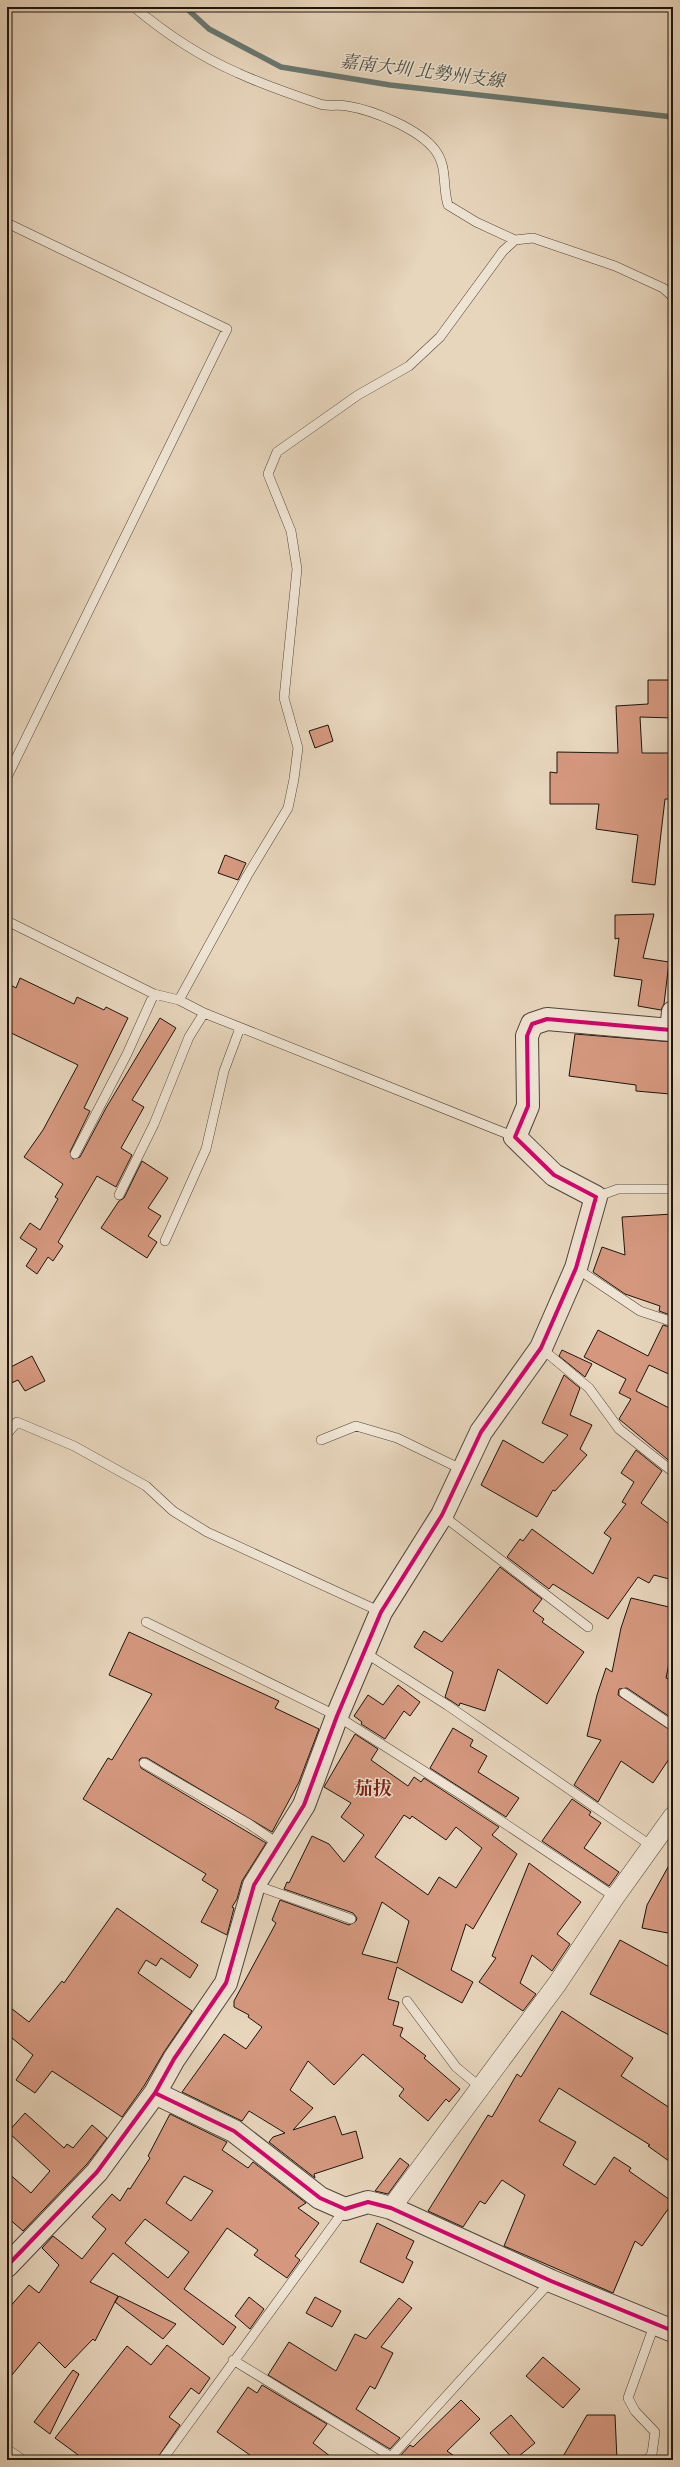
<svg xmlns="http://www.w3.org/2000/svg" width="680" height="2467" font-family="'Sorts Mill Goudy','Noto Serif TC',serif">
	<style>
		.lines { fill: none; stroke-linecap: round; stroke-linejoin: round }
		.stream { stroke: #67776f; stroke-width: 5.5 }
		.building { fill: #d5987f; stroke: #1e140d; fill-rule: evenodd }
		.service-casing { stroke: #504439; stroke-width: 10 }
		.minor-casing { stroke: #504439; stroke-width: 20 }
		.tertiary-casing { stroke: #504439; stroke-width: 24 }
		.service { stroke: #efe4d3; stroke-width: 9 }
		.minor { stroke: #efe4d3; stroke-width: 19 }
		.tertiary { stroke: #efe4d3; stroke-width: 22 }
		.cycleway-casing { stroke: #efe4d3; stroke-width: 6 }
		.cycleway { stroke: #d6006c; stroke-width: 4 }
		.labels { text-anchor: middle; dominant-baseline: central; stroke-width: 3; stroke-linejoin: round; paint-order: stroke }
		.water-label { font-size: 18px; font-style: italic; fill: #484e46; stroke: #efe4d3 }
		.quarter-label { font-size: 19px; font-weight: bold; fill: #7a1f14; stroke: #efe4d3 }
	</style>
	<rect width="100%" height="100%" fill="#e7d5bc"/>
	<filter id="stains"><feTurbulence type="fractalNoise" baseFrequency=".005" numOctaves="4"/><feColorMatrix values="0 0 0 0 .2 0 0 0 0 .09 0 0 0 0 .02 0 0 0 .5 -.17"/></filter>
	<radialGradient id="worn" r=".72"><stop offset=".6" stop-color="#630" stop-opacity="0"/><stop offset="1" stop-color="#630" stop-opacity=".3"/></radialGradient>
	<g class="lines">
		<!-- stream -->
		<path class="stream" d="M185,7L209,29L281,67L390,85L673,117"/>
	</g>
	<!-- building -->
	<path class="building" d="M648,680H673V718L640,717L642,753H669V770H673V799H665L655,885L632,882L638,835L596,829L599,804H550V772L557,773V752L618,753L616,706L648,704Z
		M328,725L333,741L315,748L309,731Z
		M225,855L246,863L238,880L218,873Z
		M654,914L643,958L669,962L664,1004L661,1010L638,1006L642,980L614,976L619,938L615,939V915Z
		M20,978L74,1004L77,997L104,1010L106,1007L128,1018L84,1108L90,1111L70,1152L73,1159L80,1157L106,1108L160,1018L176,1028L132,1100L144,1107L121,1148L132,1155L116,1187L97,1176L58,1242L63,1246L53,1261L48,1257L37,1274L26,1266L37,1249L20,1238L30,1223L40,1230L58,1199L55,1197L63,1184L24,1157L43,1130L78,1065L7,1031V983L16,988Z
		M575,1034L673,1042L670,1094L636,1091V1085L569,1076Z
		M142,1161L168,1178L148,1208L161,1216L148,1236L157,1242L147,1258L101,1228L119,1201L124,1198Z
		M673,1214V1316L659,1311L660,1306L625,1294L593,1272L602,1247L625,1255L622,1217Z
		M663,1325L673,1328V1376L649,1365L636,1391L673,1410V1464L619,1419L631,1399L619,1393L626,1379L584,1357L598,1330L648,1356Z
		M562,1350L592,1364L585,1377L559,1356Z
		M32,1356L45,1381L25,1391L18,1380L7,1385V1369Z
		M564,1375L580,1388L570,1415L592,1425L580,1449L587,1455L555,1491L553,1490L537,1517L481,1485L503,1440L543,1463L568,1435L542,1423Z
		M636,1450L662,1471L641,1503L673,1527V1580L654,1575L649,1583L638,1577L608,1619L553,1584L549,1589L507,1557L520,1539L523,1541L532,1529L593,1574L611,1538L604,1533L626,1504L622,1502L634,1482L621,1473Z
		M500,1567L542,1599L533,1611L544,1619L542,1622L584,1652L547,1704L498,1669L485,1711L460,1703L459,1706L445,1697L453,1672L414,1647L424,1631L442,1642Z
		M631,1598L673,1608V1644L666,1678L673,1681V1719L627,1688L619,1689L618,1695L673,1732V1753L653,1783L621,1761L598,1802L574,1785L601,1740L587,1736L597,1695L606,1668L612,1672L621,1628Z
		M129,1632L279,1701L275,1708L319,1729L299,1782L272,1832L147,1758H141L139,1760L141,1768L266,1843L242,1881L237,1899L232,1907L234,1908L227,1935L201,1922L218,1890L202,1880L206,1874L83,1799L108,1758L112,1760L152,1694L109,1675Z
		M398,1685L420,1702L410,1716L404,1711L385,1739L361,1724L362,1722L354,1716L368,1695L383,1705Z
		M453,1728L473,1740L470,1746L487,1756L478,1772L519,1798L506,1817L430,1768Z
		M355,1734L378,1749L371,1760L408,1786L414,1777L421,1782L424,1778L499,1827L492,1835L517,1854L473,1929L466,1924L451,1970L473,1982L462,2003L397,1967L388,1999L399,2002L393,2025L403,2028L400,2036L426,2056L424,2058L460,2089L449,2102L446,2099L428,2121L399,2096L404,2089L363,2054L334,2085L308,2061L290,2090L313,2108L293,2130L335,2116L342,2135L356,2131L363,2158L314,2174L315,2178L269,2142L273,2137L285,2133L249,2111L242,2121L182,2092L224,2034L246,2049L262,2027L248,2017L249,2015L234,2007V2001L276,1923L272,1920L280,1900L349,1925L356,1921L357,1918L353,1913L284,1889L287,1882L289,1883L312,1836L329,1844L344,1862L364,1835L341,1817L351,1803L324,1787ZM404,1815L410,1819L412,1816L446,1840L456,1827L482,1848L456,1888L439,1877L428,1895L375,1857ZM382,1902L409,1921L397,1963L362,1954Z
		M572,1799L591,1812L589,1815L601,1823L584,1848L619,1872L609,1886L542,1841Z
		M673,1858V1934L642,1928L647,1905Z
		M529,1863L581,1902L557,1934L570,1944L552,1971L532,1955L520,1983L536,1994L523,2011L479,1982L496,1958L492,1956Z
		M117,1908L198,1965L190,1978L161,1958L156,1966L146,1960L138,1973L192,2011L164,2052L144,2086L122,2117L52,2071L35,2093L16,2080L33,2055L7,2034V2005L29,2022L62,1981L64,1983Z
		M620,1940L673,1969V2037L590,1994Z
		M562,2011L633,2058L621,2076L673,2110V2164L648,2146L650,2145L559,2088L539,2121L576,2142L563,2165L595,2185L614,2157L631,2168L629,2171L673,2202L642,2246L635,2241L613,2293L504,2246L525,2195L502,2180L485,2204L480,2201L463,2227L428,2211L488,2115L492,2117L517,2074L521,2077Z
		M25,2113L64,2148L67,2144L73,2148L92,2125L107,2138L87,2164L23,2231L7,2217V2172L31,2193L50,2171L8,2132Z
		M170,2114L227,2142L222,2150L248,2168L253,2162L306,2203L298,2208L319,2223L295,2256L300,2260L287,2278L254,2255L258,2250L227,2228L184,2289L236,2327L223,2345L113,2253L90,2282L118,2296L95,2341L93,2339L65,2368L39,2342L7,2381V2310L29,2285L39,2293L59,2265L42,2248L53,2236L82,2259L106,2229L92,2217L112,2194L120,2201L128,2188L130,2189L150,2158L148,2156ZM184,2176L213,2191L191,2221L166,2203ZM145,2219L189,2252L168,2278L125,2243Z
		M400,2158L409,2165L388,2194L375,2191Z
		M377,2223L414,2241L406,2258L413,2262L403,2283L360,2262Z
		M119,2296L176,2324L163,2339L115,2302Z
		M249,2297L264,2309L250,2329L235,2316Z
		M315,2297L341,2311L332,2327L306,2313Z
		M399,2298L412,2308L381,2347L393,2353L375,2389L370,2386L356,2409L400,2438L390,2449L268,2375L289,2342L336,2371L355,2334L366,2339Z
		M167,2345L210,2378L199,2394L191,2388L169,2417L180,2425L156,2460H85L55,2438L127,2346L151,2365Z
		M543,2357L580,2389L563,2408L526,2376Z
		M73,2370L79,2374L50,2434L34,2422Z
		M262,2385L327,2424L313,2443L335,2460H257L217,2432L248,2387L257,2393Z
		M461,2400L480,2419L447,2451L460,2460H401L400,2456L410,2445L413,2447Z
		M511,2415L535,2443L514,2460L490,2433Z
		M587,2415H615L617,2460H561Z"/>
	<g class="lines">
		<!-- service casing -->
		<g class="service-casing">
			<path id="service" d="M134,7C165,33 201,57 238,73C264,85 293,95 320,104C329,107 339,104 347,106C373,110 419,129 435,150C448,167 442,186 448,205L476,222L515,240
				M7,223L227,329L7,777
				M7,921L154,994L179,1000L204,1013L515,1137
				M179,1000L247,876L288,808L294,779L298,748L284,698L297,569L291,531L268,474L277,452L358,395L409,366L440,337L503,251L515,240L533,238L615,266L663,288L673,297
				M75,1154L127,1054L154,994
				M119,1195L154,1124L189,1037L204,1013
				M596,1197L618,1189H673
				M165,1241L206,1149L224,1071L240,1028
				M576,1268L640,1311L673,1322
				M541,1348L589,1388L619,1429L673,1472
				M7,1434L17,1422L74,1446L146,1486L173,1511L207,1532L381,1612
				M321,1440L356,1426L397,1438L463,1470
				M442,1515L588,1627
				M146,1622L337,1716L468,1799L615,1897
				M364,1652L447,1705L650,1845
				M624,1693L673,1726
				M144,1763L249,1824L280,1845
				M255,1885L351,1919
				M407,2001L456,2067L480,2087
				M233,2360L395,2459
				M7,2449L23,2460
				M162,2460L345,2209
				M388,2460L551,2281
				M647,2460L652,2454L655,2432L635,2411L628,2398L655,2323"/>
		</g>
		<!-- minor casing -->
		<g class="minor-casing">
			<path id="minor" d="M391,2208L557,1984L615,1897L673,1816"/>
		</g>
		<!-- tertiary casing -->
		<g class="tertiary-casing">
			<path id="tertiary" d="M155,2093L234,2131L320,2198L345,2209L368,2202L391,2208L551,2281L673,2331
				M7,2266L97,2172L155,2093L174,2059L226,1983L254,1885L304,1805L337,1716L381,1612L442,1515L481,1432L541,1348L576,1268L596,1197L554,1175L515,1137L528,1106L527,1036L532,1024L547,1019L671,1030L673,1012"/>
		</g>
		<!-- service -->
		<use href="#service" class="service"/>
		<!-- minor -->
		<use href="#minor" class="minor"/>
		<!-- tertiary -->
		<use href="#tertiary" class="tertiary"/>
		<!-- cycleway casing -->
		<g class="cycleway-casing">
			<path id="cycleway" d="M155,2093L234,2131L320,2198L345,2209L368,2202L391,2208L551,2281L673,2331
				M7,2266L97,2172L155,2093L174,2059L226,1983L254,1885L304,1805L337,1716L381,1612L442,1515L481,1432L541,1348L576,1268L596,1197L554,1175L515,1137L528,1106L527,1036L532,1024L547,1019L671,1030L673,1012"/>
		</g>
		<!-- cycleway -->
		<use href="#cycleway" class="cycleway"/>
	</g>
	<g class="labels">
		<!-- water labels -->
		<g class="water-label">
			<text transform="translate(422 73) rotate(7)">嘉南大圳 北勢州支線</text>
		</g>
		<!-- quarter labels -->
		<g class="quarter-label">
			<text x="373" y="1790">茄拔</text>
		</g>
	</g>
	<!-- margin -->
	<rect width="680" height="2467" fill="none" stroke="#e7d5bc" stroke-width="24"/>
	<rect x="8" y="8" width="664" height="2451" fill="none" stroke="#1e140d" stroke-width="2"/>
	<rect x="12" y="12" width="656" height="2443" fill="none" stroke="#1e140d"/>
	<rect width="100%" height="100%" filter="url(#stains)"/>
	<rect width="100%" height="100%" fill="url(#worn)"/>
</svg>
